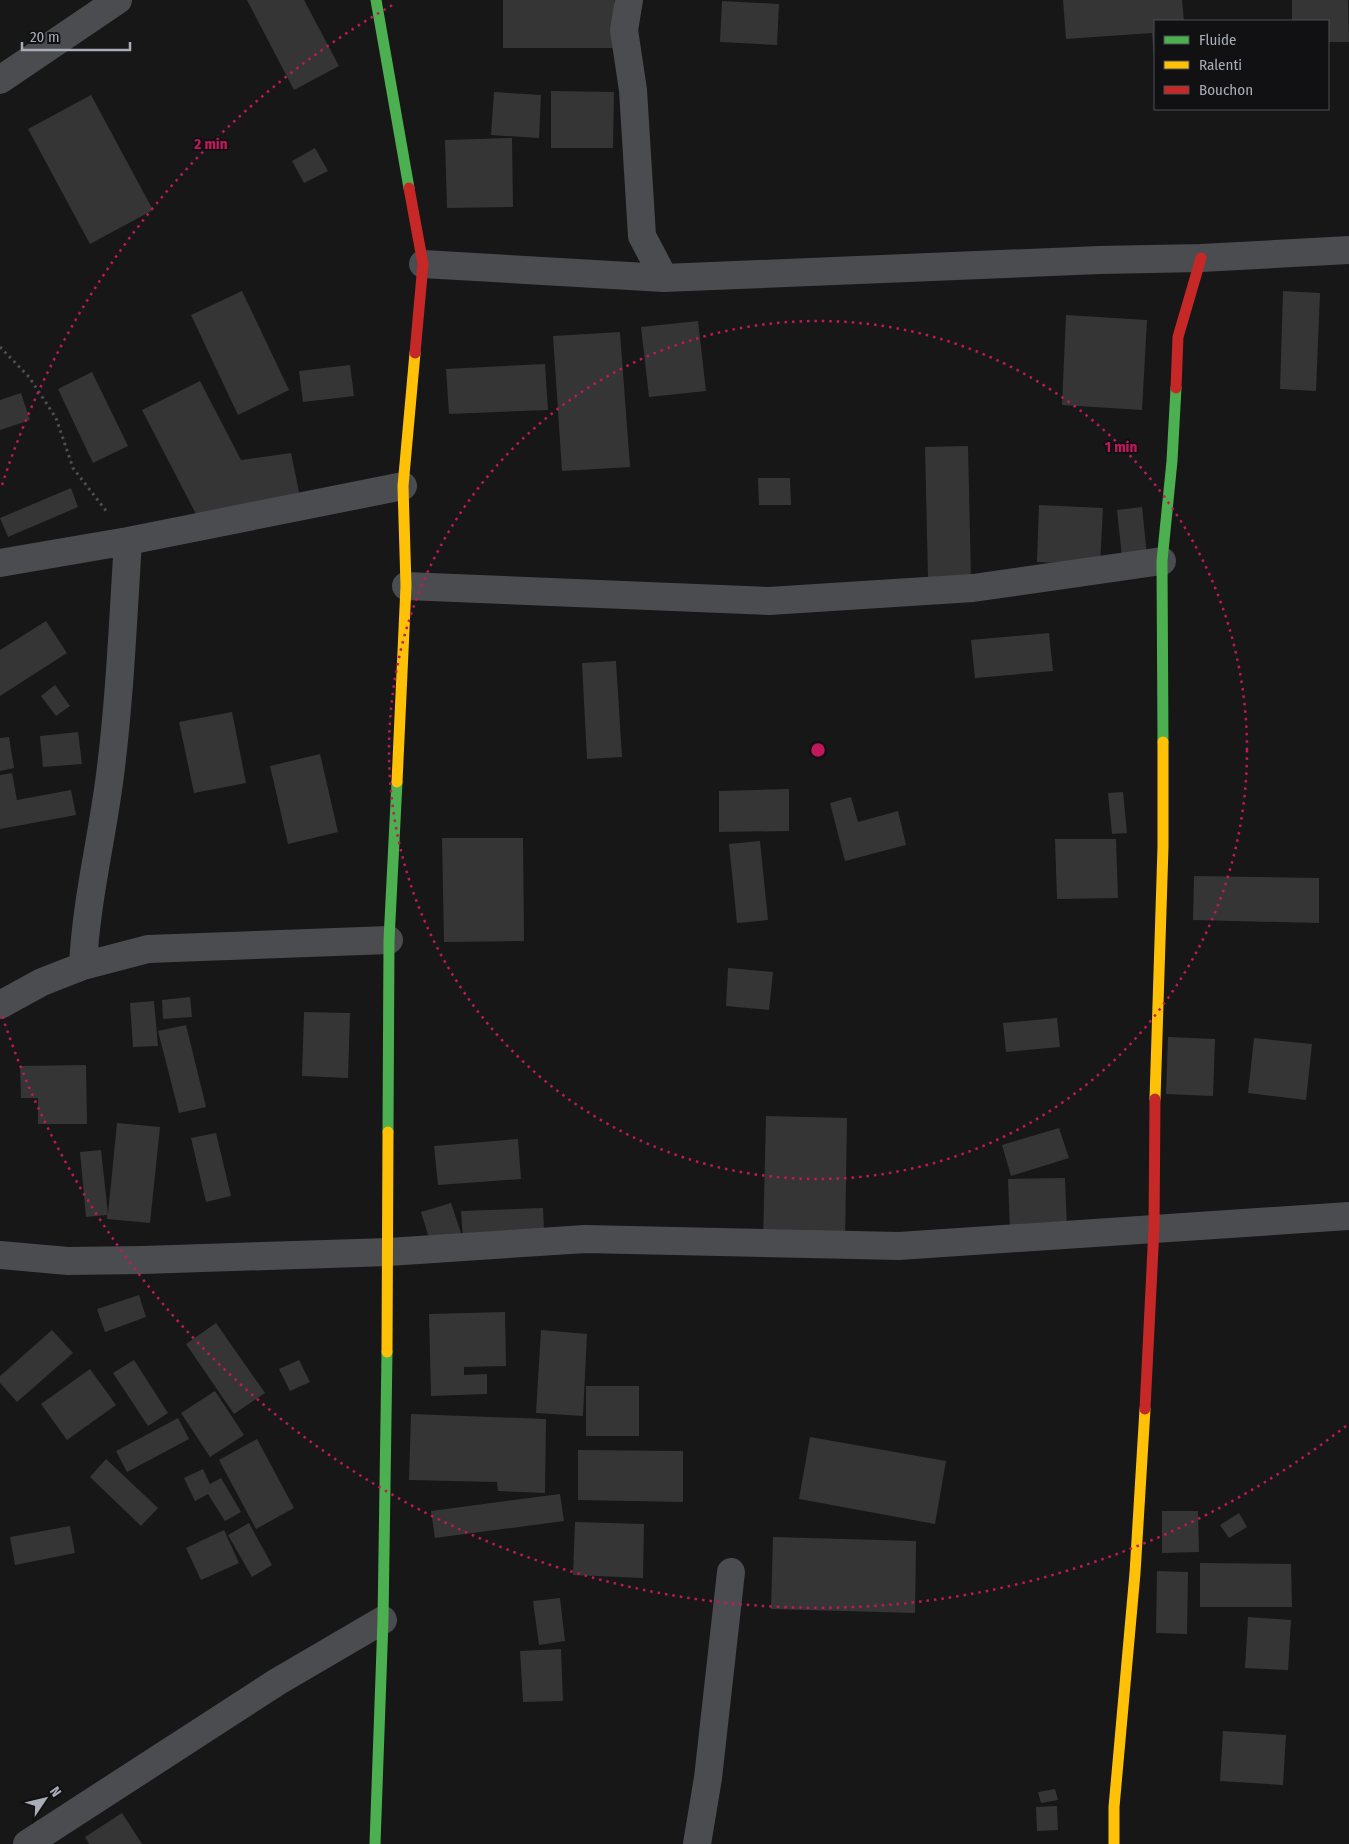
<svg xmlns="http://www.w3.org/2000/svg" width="1349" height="1844" font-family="'Fira Sans Condensed',sans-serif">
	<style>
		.building { fill: #353536 }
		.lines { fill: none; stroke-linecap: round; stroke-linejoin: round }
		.path { stroke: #4d4e52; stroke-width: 3; stroke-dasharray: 2.5 4; stroke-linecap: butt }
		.street { stroke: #4b4c50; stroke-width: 28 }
		.fast { stroke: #4caf50; stroke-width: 11 }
		.slow { stroke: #ffc107; stroke-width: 11 }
		.jam { stroke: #c62828; stroke-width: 11 }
		.ring { fill: none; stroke: #c2185b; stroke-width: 2.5; stroke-dasharray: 2.5 5 }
		.centre { fill: #c2185b; stroke: #111113; stroke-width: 2.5 }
		.ring-label { font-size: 15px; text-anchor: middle; font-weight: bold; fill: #c2185b; stroke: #111113; stroke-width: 4; stroke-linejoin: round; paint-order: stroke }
	</style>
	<rect width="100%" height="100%" fill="#171717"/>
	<!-- building -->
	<path class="building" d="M247,0H304L339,66L294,90Z
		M503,0H614V48H503Z
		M1063,0H1182L1184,21H1155V59H1154L1152,33L1066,39Z
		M1292,0H1348L1349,42H1328V21H1292Z
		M722,1L779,4L777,45L720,42Z
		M551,91L614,92L613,148H551Z
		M494,92L541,95L539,138L491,135Z
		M91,95L153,210L90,244L28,129Z
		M512,138L513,207L447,208L445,140Z
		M315,148L328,171L304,183L292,161Z
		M242,291L289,390L238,415L191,315Z
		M1283,291L1320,293L1316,391L1280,389Z
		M1066,315L1147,320L1142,410L1062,405Z
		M698,321L706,391L649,397L641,327Z
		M620,332L630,467L562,471L553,336Z
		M545,364L548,410L449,414L446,369Z
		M350,365L354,396L303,402L299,371Z
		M92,372L128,446L93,463L58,389Z
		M200,381L241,460L291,453L300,497L198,518L142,410Z
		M21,393L30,420L0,430V400Z
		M968,446L971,578H928L925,447Z
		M758,478H790L791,505H759Z
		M71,488L78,507L8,537L0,518Z
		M1039,505L1103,508L1100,565L1037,562Z
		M1142,507L1147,555L1122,557L1117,510Z
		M46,621L67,653L0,696V650Z
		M1049,633L1053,671L975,678L971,640Z
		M616,661L622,757L587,759L582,663Z
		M55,685L70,706L56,716L41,696Z
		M232,712L246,783L194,793L179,722Z
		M78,732L82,764L43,767L40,736Z
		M9,737L14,768L0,771V738Z
		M320,754L338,832L288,844L270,766Z
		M12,773L17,800L71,790L76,815L0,829V775Z
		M789,789V831L719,832V791Z
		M1123,792L1127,833L1112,834L1108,793Z
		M851,797L858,822L898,811L906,845L845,861L830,803Z
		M442,838H523L524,941L444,942Z
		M1055,839H1116L1118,898L1057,899Z
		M760,841L768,920L737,923L729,844Z
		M1194,876L1319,878V923L1193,920Z
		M728,968L773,972L769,1010L726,1006Z
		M190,997L192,1017L163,1019L162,1000Z
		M154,1001L158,1046L133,1047L130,1003Z
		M304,1012L350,1013L348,1078L302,1076Z
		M1057,1018L1060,1047L1006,1052L1003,1023Z
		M186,1025L206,1107L179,1113L158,1031Z
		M1168,1037L1215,1039L1213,1096L1166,1094Z
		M1254,1038L1312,1044L1306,1100L1248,1093Z
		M86,1065L87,1124H38V1098H21L20,1066Z
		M766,1116L847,1118L845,1244L763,1242Z
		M117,1123L160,1127L150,1223L107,1219V1215L86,1217L80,1152L101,1150L108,1214Z
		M1059,1128L1069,1158L1011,1176L1002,1145Z
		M216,1133L231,1196L206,1202L191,1138Z
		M518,1139L521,1179L438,1185L434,1146Z
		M1065,1178L1067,1230L1010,1231L1008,1179Z
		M451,1203L463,1239L461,1211L543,1208L545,1253L436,1260L421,1212Z
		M139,1295L146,1317L105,1332L97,1309Z
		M505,1312L506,1366L464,1367V1375L487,1374V1394L431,1396L429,1314Z
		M216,1323L265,1393L234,1414L186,1344Z
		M52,1330L73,1353L17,1402L0,1383V1376Z
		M541,1330L587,1334L583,1416L536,1413Z
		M134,1360L168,1413L148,1426L113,1373Z
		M299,1360L310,1382L290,1391L279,1369Z
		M90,1369L116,1405L67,1440L41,1404Z
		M586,1386H639V1436H586Z
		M215,1391L244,1435L210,1457L181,1413Z
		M411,1414L546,1419L545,1493L498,1491L497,1482L409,1480Z
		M178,1418L189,1439L127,1472L116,1451Z
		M810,1437L946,1461L935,1524L799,1499Z
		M257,1439L294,1508L256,1529L219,1460Z
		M578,1450L683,1451V1502L578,1500Z
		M106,1459L158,1508L141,1526L90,1477Z
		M203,1469L210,1484L221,1478L241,1512L225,1521L208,1494L195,1501L184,1478Z
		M560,1494L564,1521L435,1538L431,1511Z
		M1162,1511H1198L1199,1552L1162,1553Z
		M1239,1513L1247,1527L1229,1538L1220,1525Z
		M575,1522L644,1524L643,1578L573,1575Z
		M249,1523L272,1565L252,1577L228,1535Z
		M70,1526L75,1553L15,1565L10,1537Z
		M224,1530L239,1563L201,1580L186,1548Z
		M773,1537L916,1541L915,1613L771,1609Z
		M1200,1563L1291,1564L1292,1607H1200Z
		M1157,1571L1188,1572L1187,1634L1156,1633Z
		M560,1598L565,1641L539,1645L533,1601Z
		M1248,1617L1291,1620L1288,1670L1245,1668Z
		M561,1649L563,1701L523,1702L520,1651Z
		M1223,1731L1286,1735L1283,1785L1220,1781Z
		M1055,1789L1058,1800L1041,1803L1038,1792Z
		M1057,1806L1058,1830L1037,1831L1036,1807Z
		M122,1813L142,1844H89L85,1837Z"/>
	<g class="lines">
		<!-- path -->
		<path class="path" d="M0,347L29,377L56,418L73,468L107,512"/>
		<!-- street -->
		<path class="street" d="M629,0L624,30L633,90L642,236L664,278
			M0,80L118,0
			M423,264L664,278L1100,260L1201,258L1349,250
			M0,563L128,541L403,486
			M406,586L769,601L973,588L1162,561
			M83,966C86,901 102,839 110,775C120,697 123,619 128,541
			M0,1005L42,982L83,966L148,949L389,940
			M0,1255L68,1261L143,1260L388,1252L585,1239L899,1246L1349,1216
			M27,1844L277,1682L383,1620
			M697,1844L708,1778L731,1572"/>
		<!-- fast -->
		<path class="fast" d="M376,0L409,188
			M1163,742L1162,561L1172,461L1176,388
			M388,1132L389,940L397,782
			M375,1844L383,1620L387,1352"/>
		<!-- slow -->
		<path class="slow" d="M397,782L406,586L403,486L415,353
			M1155,1099L1163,847V742
			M387,1352L388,1132
			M1114,1844V1807L1135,1573L1145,1409"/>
		<!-- jam -->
		<path class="jam" d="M409,188L423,264L415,353
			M1176,388L1178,337L1201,258
			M1145,1409L1154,1228L1155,1099"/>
	</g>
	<!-- distance rings -->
	<g class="ring">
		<circle cx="818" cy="750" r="429"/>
		<path d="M1346 1426A858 858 0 0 1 2 1015M2 485A858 858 0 0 1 396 3"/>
	</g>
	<circle cx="818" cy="750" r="8" class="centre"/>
	<g class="ring-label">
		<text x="211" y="149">2 min</text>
		<text x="1121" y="452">1 min</text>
	</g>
	<!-- legend -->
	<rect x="1154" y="20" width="175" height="90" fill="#111113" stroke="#4d4f55"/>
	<rect x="1164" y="36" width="25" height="8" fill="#4caf50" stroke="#4d4f55"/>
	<text x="1199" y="45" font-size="15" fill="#a8adb8">Fluide</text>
	<rect x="1164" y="61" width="25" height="8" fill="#ffc107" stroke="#4d4f55"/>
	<text x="1199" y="70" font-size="15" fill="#a8adb8">Ralenti</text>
	<rect x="1164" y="86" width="25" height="8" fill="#c62828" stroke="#4d4f55"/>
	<text x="1199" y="95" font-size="15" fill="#a8adb8">Bouchon</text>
	<!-- north arrow -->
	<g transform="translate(45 1799) rotate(55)" stroke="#111113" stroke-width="4" paint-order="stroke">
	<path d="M0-4L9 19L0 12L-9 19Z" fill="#a8adb8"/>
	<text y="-8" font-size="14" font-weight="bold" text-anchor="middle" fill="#a8adb8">N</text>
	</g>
	<!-- scale -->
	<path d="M22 42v8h108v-8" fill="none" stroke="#a8adb8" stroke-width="2.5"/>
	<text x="30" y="42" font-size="15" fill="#a8adb8" stroke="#111113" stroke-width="4" paint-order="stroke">20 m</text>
</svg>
